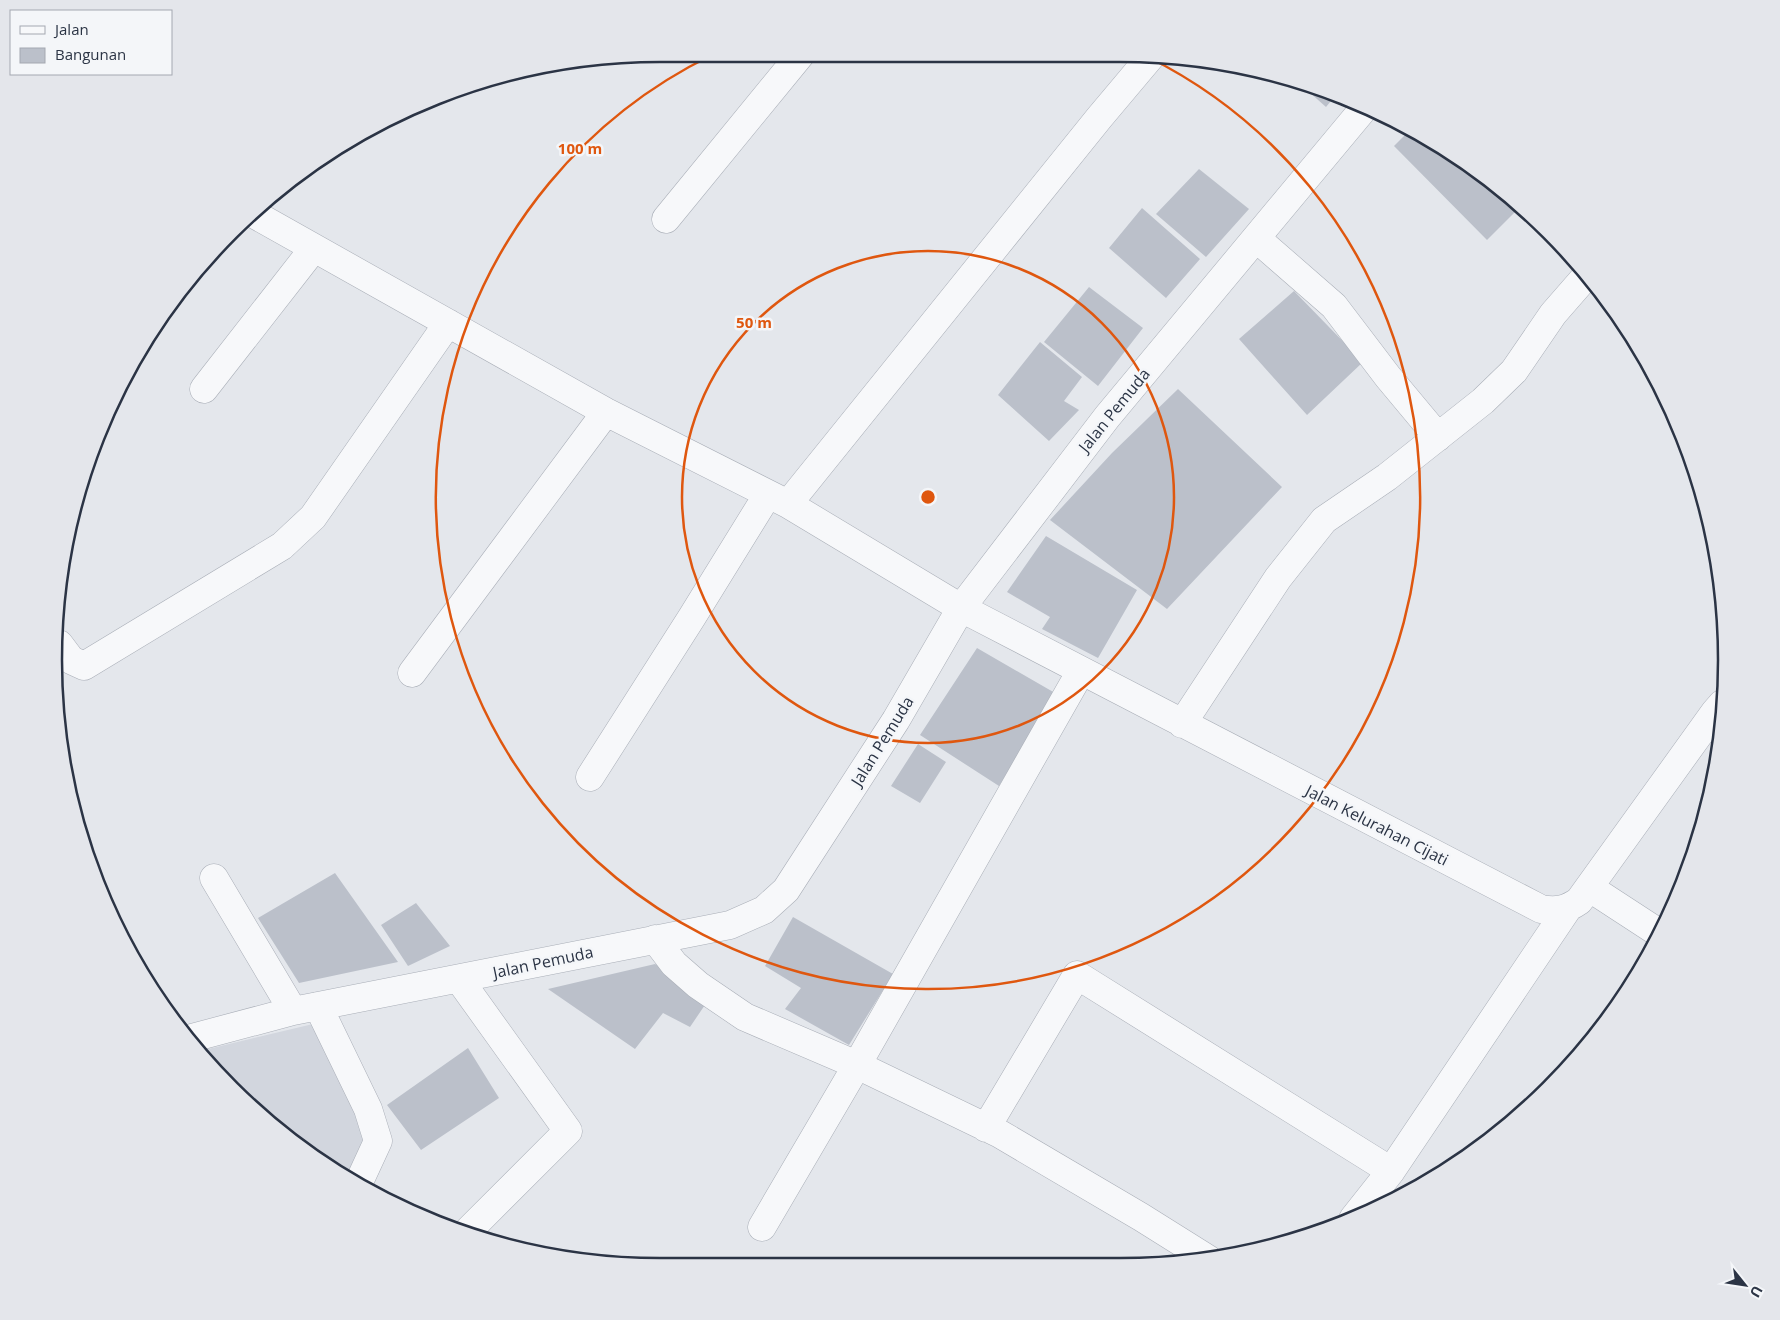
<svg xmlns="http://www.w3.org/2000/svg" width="1780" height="1320" font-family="'Open Sans',sans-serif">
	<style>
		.built { fill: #d2d6de }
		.building { fill: #bbc0ca }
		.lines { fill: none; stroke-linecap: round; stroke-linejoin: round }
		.minor-casing { stroke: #a9aeb7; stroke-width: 29 }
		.minor { stroke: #f7f8fa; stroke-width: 28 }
		.ring { fill: none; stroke: #df570f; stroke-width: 2.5 }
		.labels { text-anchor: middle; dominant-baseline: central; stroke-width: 5; stroke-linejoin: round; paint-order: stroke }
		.street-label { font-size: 16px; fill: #2b3445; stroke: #f4f6f9 }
		.rim { fill: none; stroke: #2b3445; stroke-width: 2.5 }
		.centre { fill: #df570f; stroke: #f4f6f9; stroke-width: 2.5 }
		.ring-label { font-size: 15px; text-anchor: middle; font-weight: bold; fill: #df570f; stroke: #f4f6f9; stroke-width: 5; stroke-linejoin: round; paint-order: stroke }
	</style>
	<rect width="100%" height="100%" fill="#e4e7ec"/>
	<!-- built -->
	<path class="built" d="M313,1024L369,1138L352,1170L344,1176L260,1116L200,1051Z"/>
	<!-- building -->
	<path class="building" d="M1299,83L1335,96L1326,107Z
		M1411,129L1457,156L1520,207L1487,240L1394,146Z
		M1199,169L1249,209L1206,257L1156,214Z
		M1142,208L1200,259L1166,298L1109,248Z
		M1089,287L1143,328L1098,386L1044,342Z
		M1294,291L1363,362L1307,415L1239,339Z
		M1040,342L1082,377L1064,401L1079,410L1049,441L998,395Z
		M1178,389L1282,487L1167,609L1050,520L1112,453Z
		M1046,536L1137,590L1098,658L1042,629L1050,617L1007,592Z
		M977,648L1055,693L999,786L920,735Z
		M918,744L946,762L920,803L891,786Z
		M335,873L398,962L299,983L258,918Z
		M416,903L450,946L408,966L381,925Z
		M793,917L893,974L849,1045L785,1009L801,988L765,966Z
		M655,964L711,996L690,1027L663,1013L635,1049L548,989Z
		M468,1048L499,1098L421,1150L387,1105Z"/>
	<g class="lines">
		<!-- minor casing -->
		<g class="minor-casing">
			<path id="minor" d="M252,213L606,412L788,504L961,608L1541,909C1556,912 1566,910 1579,901L1715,712L1722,704
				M666,219L801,54
				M1256,238L1334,306L1388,377L1438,437
				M204,389L314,248
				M788,504L1099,118L1152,55
				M59,644L71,660L84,666L282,546L313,517L448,323
				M412,673L606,412
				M1182,724L1278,578L1324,520L1387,477L1483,401L1514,371L1553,314L1587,275
				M590,777L692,617L768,494
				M214,878L293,1011
				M1590,888L1659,933
				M655,939L674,964L698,985L745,1017L857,1065L1000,1134L1141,1217L1208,1259
				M459,979L568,1131L465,1234
				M318,1006L368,1109L378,1141L360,1180L355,1184
				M188,1039L293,1011L730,925L764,910L786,890L896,720L961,608L1107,417L1365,107
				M986,1128L1077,975L1391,1171
				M1353,1219L1391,1171L1568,908
				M762,1227L857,1065L1081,671"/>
		</g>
		<!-- minor -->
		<use href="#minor" class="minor"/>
	</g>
	<!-- distance rings -->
	<g class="ring">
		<circle cx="928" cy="497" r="246"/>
		<path d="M1148 57A492 492 0 1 1 712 55"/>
	</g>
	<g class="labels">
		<!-- street labels -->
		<g class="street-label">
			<text transform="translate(1114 410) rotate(-51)">Jalan Pemuda</text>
			<text transform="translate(882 741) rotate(-58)">Jalan Pemuda</text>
			<text transform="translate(1377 825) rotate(27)">Jalan Kelurahan Cijati</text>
			<text transform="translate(543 962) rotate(-12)">Jalan Pemuda</text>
		</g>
	</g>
	<!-- crop -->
	<path d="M0 0H1780V1320H0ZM660 62H1120A598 598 0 0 1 1718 660V660A598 598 0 0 1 1120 1258H660A598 598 0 0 1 62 660V660A598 598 0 0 1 660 62Z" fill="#e4e6eb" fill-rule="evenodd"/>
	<path class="rim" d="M660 62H1120A598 598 0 0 1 1718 660V660A598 598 0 0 1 1120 1258H660A598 598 0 0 1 62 660V660A598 598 0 0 1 660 62Z"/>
	<circle cx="928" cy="497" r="8" class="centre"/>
	<g class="ring-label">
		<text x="580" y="154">100 m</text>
		<text x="754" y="328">50 m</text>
	</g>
	<!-- legend -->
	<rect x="10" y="10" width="162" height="65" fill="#f4f6f9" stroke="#a4a8b1"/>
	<rect x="20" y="26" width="25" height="8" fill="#f7f8fa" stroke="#a4a8b1"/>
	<text x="55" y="35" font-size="15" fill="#2b3445">Jalan</text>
	<rect x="20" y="48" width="25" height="15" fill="#bbc0ca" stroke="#a4a8b1"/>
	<text x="55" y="60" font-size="15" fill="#2b3445">Bangunan</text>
	<!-- north arrow -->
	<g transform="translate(1745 1285) rotate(120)" stroke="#f4f6f9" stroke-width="4" paint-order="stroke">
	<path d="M0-4L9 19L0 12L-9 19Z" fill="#2b3445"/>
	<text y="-8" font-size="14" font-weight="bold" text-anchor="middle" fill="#2b3445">U</text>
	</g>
</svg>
